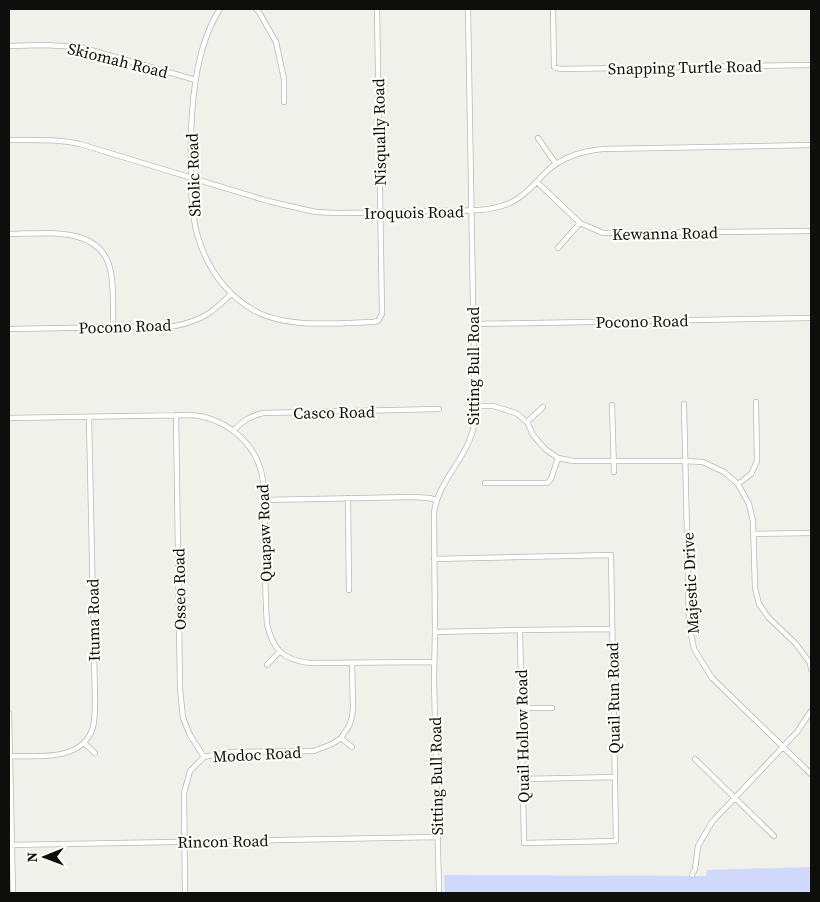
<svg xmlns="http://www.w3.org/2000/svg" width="820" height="902" font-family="'Source Serif 4',serif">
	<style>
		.green { fill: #d0d8fc }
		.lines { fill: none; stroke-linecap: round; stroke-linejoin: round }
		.minor-casing { stroke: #b9bab3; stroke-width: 6 }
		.minor { stroke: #fff; stroke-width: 4.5 }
		.labels { text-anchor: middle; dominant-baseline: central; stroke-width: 4.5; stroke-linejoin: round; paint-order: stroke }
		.street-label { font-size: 16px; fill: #0e0f0c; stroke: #fdfef7 }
	</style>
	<rect width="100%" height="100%" fill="#f0f1ea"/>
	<!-- green -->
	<path class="green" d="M811,867V893H445L444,875L706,876L707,870Z"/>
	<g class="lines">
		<!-- minor casing -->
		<g class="minor-casing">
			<path id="minor" d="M220,9C193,50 190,115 191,164C191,192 191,220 201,246C211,273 228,295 253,310C286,329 336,323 373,322L378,321L382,314L377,9
				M256,9L259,12L276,42L284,79V102
				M553,9L554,67L560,69L811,65
				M9,46L44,45L80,47L196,80
				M538,138L556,164
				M9,140C33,140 56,139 80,144L268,201L302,209L316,212L335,213C366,213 396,212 427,211C454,210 483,214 510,203C525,196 535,183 547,171C562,157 583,151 603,149L811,145
				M537,182L580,223L603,233L811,231
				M9,234C44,234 103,224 111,273C114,290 113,309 113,327
				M558,248L580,223
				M473,324L811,318
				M9,329L175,326C203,320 212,313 231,294
				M684,404L689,623L694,649L712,678L811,774
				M612,405L614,472
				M475,406H493L516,413L527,422L533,435L545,449L558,458L573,461H685L703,462L724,472L738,484L749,504L753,521L755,588L759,604L768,617L796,644L810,663L811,669
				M176,415L180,689L183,718L190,735L204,757
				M9,418L191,415C223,417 255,441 262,475C266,496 264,518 265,540C265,568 265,596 267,624C273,650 283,660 310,663L434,662
				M527,422L543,407
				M234,430C243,421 250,416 263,413L439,409
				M485,483H547L551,479L558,458
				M738,484L751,474L757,461L756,402
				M348,498L349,590
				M264,500L413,497L429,498L437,500
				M754,534L811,533
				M434,559L611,555L616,841L524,843L520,630
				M435,632L520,630L612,629
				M267,665L279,652
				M521,708H552
				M9,713L13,893
				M341,738L352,747
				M84,743L95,753
				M10,756C37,756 83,762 93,727C95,718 95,709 95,700L89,417
				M695,759L774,836
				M523,779L615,777
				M9,845L437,837
				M692,875L695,869L698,846L712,822L797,732L811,711
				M185,893L184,793L190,771L204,757L228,752L314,751L332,744L341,738L349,726L352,717L353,708L352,663
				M439,893L434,679L435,632L434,513C438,478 472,456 475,418L468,9"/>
		</g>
		<!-- minor -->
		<use href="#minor" class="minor"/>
	</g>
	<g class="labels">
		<!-- street labels -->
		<g class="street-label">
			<text transform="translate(118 60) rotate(14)">Skiomah Road</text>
			<text transform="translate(685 67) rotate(-1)">Snapping Turtle Road</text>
			<text transform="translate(379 132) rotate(-91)">Nisqually Road</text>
			<text transform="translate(193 175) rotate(-92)">Sholic Road</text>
			<text transform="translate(414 212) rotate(-1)">Iroquois Road</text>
			<text transform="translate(665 233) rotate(-1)">Kewanna Road</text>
			<text transform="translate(642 321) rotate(-1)">Pocono Road</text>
			<text transform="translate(125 326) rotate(-2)">Pocono Road</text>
			<text transform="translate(473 366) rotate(-90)">Sitting Bull Road</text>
			<text transform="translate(334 412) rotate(-1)">Casco Road</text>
			<text transform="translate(264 533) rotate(-92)">Quapaw Road</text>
			<text transform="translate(690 583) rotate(-93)">Majestic Drive</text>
			<text transform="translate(179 589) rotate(-91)">Osseo Road</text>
			<text transform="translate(93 620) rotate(-91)">Ituma Road</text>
			<text transform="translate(613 698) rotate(-91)">Quail Run Road</text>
			<text transform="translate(522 736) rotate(-91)">Quail Hollow Road</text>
			<text transform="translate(257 754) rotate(-3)">Modoc Road</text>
			<text transform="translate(436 776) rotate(-91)">Sitting Bull Road</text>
			<text transform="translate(223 841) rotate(-1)">Rincon Road</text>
		</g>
	</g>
	<!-- border -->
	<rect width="820" height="902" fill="none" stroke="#0e0f0c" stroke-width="20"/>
	<!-- north arrow -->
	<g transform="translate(45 857) rotate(269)" stroke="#fdfef7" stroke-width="4" paint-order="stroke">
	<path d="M0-4L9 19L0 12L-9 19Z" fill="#0e0f0c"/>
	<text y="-8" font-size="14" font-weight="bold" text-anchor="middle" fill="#0e0f0c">N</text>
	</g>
</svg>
